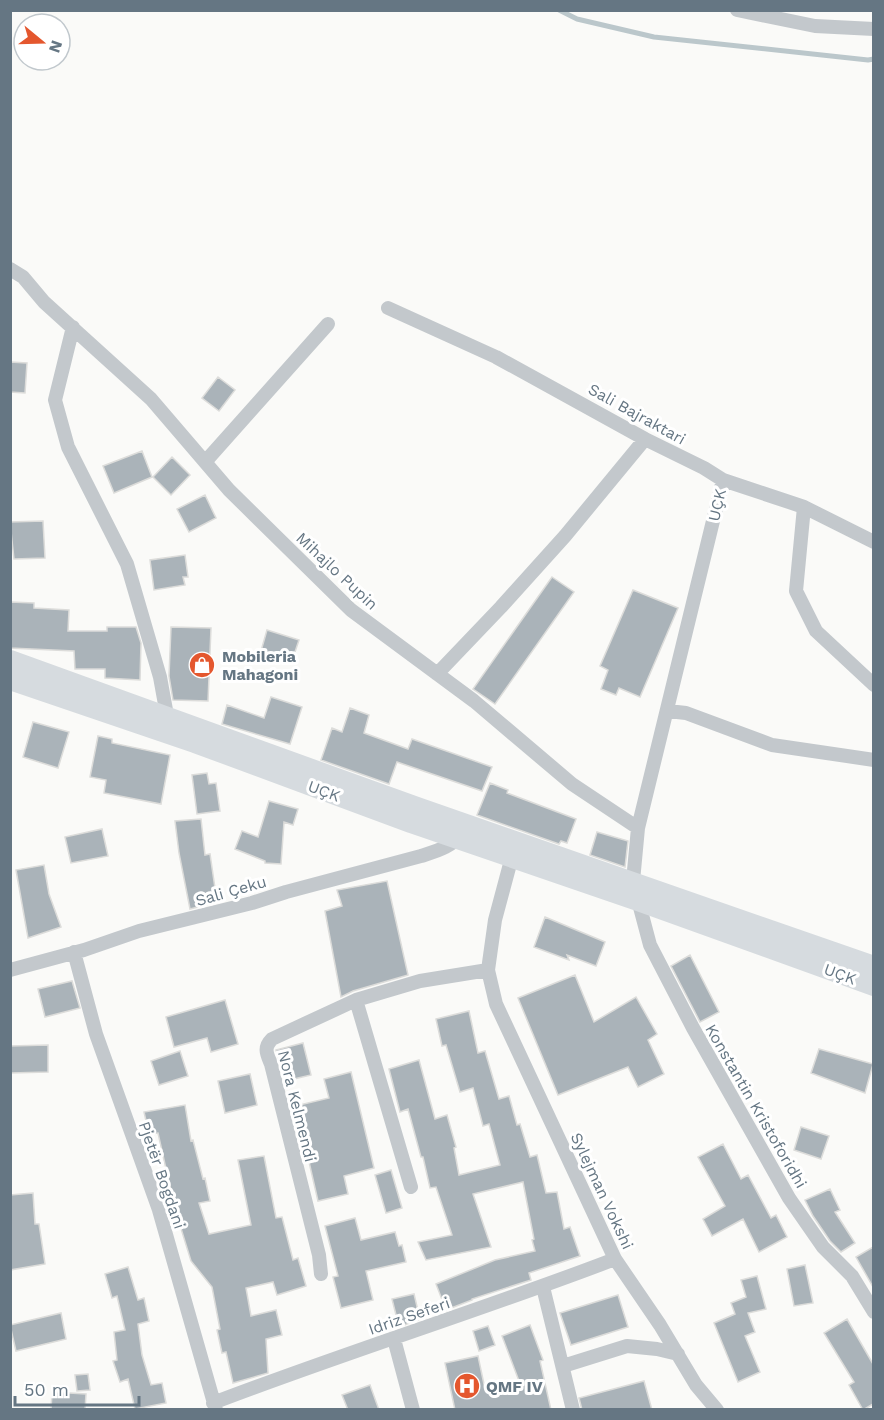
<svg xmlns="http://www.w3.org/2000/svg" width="884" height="1420" font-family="'Work Sans',sans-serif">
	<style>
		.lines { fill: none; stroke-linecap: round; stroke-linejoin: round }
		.stream { stroke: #bbc7cb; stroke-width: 5 }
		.building { fill: #aab3b9; stroke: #dcdcda; stroke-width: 1.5 }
		.minor { stroke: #c3c8cc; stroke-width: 14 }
		.secondary { stroke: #d6dbdf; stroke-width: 20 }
		.labels { text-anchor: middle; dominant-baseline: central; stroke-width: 6; stroke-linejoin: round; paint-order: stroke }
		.street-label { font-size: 16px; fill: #657683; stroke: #fff }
		.poi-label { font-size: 16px; font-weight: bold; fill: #657683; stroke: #fff; text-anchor: start }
	</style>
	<rect width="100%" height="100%" fill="#fafaf8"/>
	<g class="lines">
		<!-- stream -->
		<path class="stream" d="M559,10L577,19L654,37L868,60L874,59"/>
	</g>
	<!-- building -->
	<path class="building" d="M10,362L27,363L25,393L10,392Z
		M218,377L235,390L219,411L202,398Z
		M142,451L152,477L114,493L103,466Z
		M172,457L190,475L171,495L153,477Z
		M205,495L216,518L189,532L177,509Z
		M43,521L45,558L14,559L10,522Z
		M185,555L188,577H183L185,585L154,590L150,560Z
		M552,577L574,592L495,704L473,689Z
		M633,590L678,608L640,697L619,688L616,695L601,689L608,670L600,666Z
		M10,602L34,603V608L69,610L68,631H107V627H136L141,643L140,680L105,678V669H75L74,651L10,648Z
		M171,627L211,628L208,701L173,700L169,676Z
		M267,630L299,640L292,661L261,651Z
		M271,697L302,707L290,744L222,724L227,705L264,718Z
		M350,708L369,715L364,733L408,749L412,739L492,767L482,791L397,762L389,784L321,760L332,728L342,732Z
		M33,722L69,732L58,768L23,757Z
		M98,736L112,739V743L170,755L161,804L104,793L106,780L90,777Z
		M207,773L209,784L216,783L220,811L197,814L192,775Z
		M490,783L508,790L507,793L576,819L567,843L561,841L559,844L477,815Z
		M269,801L298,809L293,825L284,822L281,864L265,863V861L235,849L242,831L258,837Z
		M201,819L205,855L210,854L217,902L190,909L179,853L175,821Z
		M102,829L108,856L71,863L65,837Z
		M597,832L628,841L625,867L590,855Z
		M44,865L49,894L61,927L28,938L16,870Z
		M387,881L408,975L353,991L341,997L325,911L342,906L337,890Z
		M545,917L605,942L596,966L567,955L569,960L534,947Z
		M690,955L719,1012L700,1022L671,966Z
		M575,975L594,1022L636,997L657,1034L648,1040L664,1074L638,1087L628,1067L558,1095L518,998Z
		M72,981L80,1008L45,1017L38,989Z
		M225,1000L238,1044L211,1052L207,1038L174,1047L166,1017Z
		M469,1011L478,1053L485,1051L499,1099L509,1096L517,1125L520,1124L530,1157L537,1155L546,1193L557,1192L564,1229L570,1227L580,1256L529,1273L531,1280L472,1299V1300L446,1310L436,1284L495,1260L535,1251L532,1240L534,1239L523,1182L473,1194L491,1247L426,1260L418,1242L452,1235L436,1187L430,1188L423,1157H421L408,1109L400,1112L389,1069L419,1060L435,1119L447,1115L456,1147L454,1148L459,1175L500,1165L489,1124L483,1126L473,1088L460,1092L446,1045L442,1046L436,1019Z
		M303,1043L311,1075L285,1081L276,1050Z
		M48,1045V1072L10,1073V1046Z
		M819,1049L873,1064L865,1093L811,1073Z
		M180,1051L188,1076L159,1085L151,1061Z
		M351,1072L374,1168L344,1176L348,1194L318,1201L304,1140L300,1141L291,1107L329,1098L324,1079Z
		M250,1074L257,1105L225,1113L218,1081Z
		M185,1105L191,1141L193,1140L203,1179L205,1178L210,1201L199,1203L209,1234L251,1225L238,1160L264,1156L276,1218L282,1217L293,1260L298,1258L306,1286L277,1295L273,1282L246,1288L251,1316L276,1310L282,1335L266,1339L268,1373L233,1383L226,1352L222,1353L217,1330L220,1329L212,1287L191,1261L175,1209L158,1133L149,1134L144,1112Z
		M801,1127L829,1136L821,1159L794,1150Z
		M723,1144L741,1179L748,1175L771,1218L776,1215L787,1237L759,1252L743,1219L712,1236L703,1219L725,1206L698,1157Z
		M391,1170L402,1208L386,1213L375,1175Z
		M830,1189L840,1210L835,1212L855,1243L841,1252L830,1241L813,1216L805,1200Z
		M33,1193L35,1224H39L45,1264L10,1270V1195Z
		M355,1218L361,1240L395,1232L399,1246L402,1245L406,1262L366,1271L373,1300L341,1308L333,1277L338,1276L325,1226Z
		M873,1247V1287L856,1257Z
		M805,1265L813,1303L794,1306L787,1269Z
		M128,1267L138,1300L144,1298L149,1321L138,1324L142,1355L151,1385L162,1383L166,1403L135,1409L128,1379L120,1382L113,1361L117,1360L114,1332L125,1330L117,1296L112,1298L105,1274Z
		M757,1276L766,1309L748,1313L755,1332L745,1336L760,1372L738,1382L714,1323L735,1314L731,1303L746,1297L741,1280Z
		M414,1294L420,1319L399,1327L392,1299Z
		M618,1295L628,1327L571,1345L560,1313Z
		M61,1313L66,1339L16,1351L10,1325Z
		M847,1319L873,1364V1404L863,1410L849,1385L854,1382L824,1333Z
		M530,1325L543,1360L540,1361L551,1410H455L445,1363L478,1356L485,1389L519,1381L502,1336Z
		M488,1326L495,1345L479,1351L473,1331Z
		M88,1374L90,1390L77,1391L75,1375Z
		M644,1381L652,1410H582L579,1398Z
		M370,1385L379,1410H348L342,1395Z
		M52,1392L86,1394L85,1410H51Z"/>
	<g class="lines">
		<!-- minor -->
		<path class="minor" d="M737,10L815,26L874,29
			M10,269L23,277L44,302L151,399L229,490L351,610L474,701L572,784L638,828
			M388,308L496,357L645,439L704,468L723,480L804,507L874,542
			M73,327L55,400L68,447L127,564L160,677L168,721
			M205,462L328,324
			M723,480L638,828L633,881L650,945L693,1028L789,1198L823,1247L852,1276L874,1312
			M804,507L796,591L816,631L874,685
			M437,674L501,607L565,536L645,439
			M668,711L686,713L772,745L874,760
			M514,849L495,920L488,970L496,1004L615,1259L660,1325L696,1385L717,1410
			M74,952L96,1034L159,1210L216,1410
			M10,970L84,950L139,931L252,903L286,892L421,856C433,852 454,847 459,834
			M411,1187L356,1000L420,981L488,970
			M321,1274L319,1255L271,1064C267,1054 263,1048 272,1039L356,1000
			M543,1287L573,1410
			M394,1339L413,1410
			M563,1366L627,1346L657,1349L678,1354
			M213,1403C346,1352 482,1310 615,1259"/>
		<!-- secondary -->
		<path class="secondary" d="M10,660L417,807L874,966
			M10,680L195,743L411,823L638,901L874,986"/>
	</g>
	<!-- icons -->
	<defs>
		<g id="shop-disc" transform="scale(1.35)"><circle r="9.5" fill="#e4572e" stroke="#fff"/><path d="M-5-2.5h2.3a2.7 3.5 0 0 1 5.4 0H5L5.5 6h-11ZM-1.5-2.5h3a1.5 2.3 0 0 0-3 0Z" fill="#fff"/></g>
		<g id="hospital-disc" transform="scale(1.35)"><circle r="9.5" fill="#e4572e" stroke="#fff"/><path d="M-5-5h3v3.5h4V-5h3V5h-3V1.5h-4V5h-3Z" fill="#fff"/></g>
	</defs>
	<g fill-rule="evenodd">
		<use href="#shop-disc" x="202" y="665"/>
		<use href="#hospital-disc" x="467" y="1386"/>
	</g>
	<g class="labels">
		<!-- street labels -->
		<g class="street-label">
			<text transform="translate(637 414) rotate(29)">Sali Bajraktari</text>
			<text transform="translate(717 505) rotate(-77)">UÇK</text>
			<text transform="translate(337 571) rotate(43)">Mihajlo Pupin</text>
			<text transform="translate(324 791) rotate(20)">UÇK</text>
			<text transform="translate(231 891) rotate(-16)">Sali Çeku</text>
			<text transform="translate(840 974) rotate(20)">UÇK</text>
			<text transform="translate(297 1106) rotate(76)">Nora Kelmendi</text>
			<text transform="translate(756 1106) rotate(60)">Konstantin Kristoforidhi</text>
			<text transform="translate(162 1175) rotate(71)">Pjetër Bogdani</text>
			<text transform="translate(602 1191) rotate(65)">Sylejman Vokshi</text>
			<text transform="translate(409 1316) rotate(-19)">Idriz Seferi</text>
		</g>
		<!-- poi labels -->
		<g class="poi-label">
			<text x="222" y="656">Mobileria<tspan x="222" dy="18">Mahagoni</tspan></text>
			<text x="486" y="1386">QMF IV</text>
		</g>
	</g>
	<!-- border -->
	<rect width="884" height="1420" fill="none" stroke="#657683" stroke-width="24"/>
	<!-- north arrow -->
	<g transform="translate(42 42) rotate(109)"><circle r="28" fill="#ffffff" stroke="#c1c8cd" stroke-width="1.5"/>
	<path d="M0-4.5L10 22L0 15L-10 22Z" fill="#e4572e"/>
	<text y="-9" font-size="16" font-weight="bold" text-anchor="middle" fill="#657683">N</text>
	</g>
	<!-- scale -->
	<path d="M15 1396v9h124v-9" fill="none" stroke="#657683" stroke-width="3"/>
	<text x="24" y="1396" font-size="18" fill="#657683" stroke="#ffffff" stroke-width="4.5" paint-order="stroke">50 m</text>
</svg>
